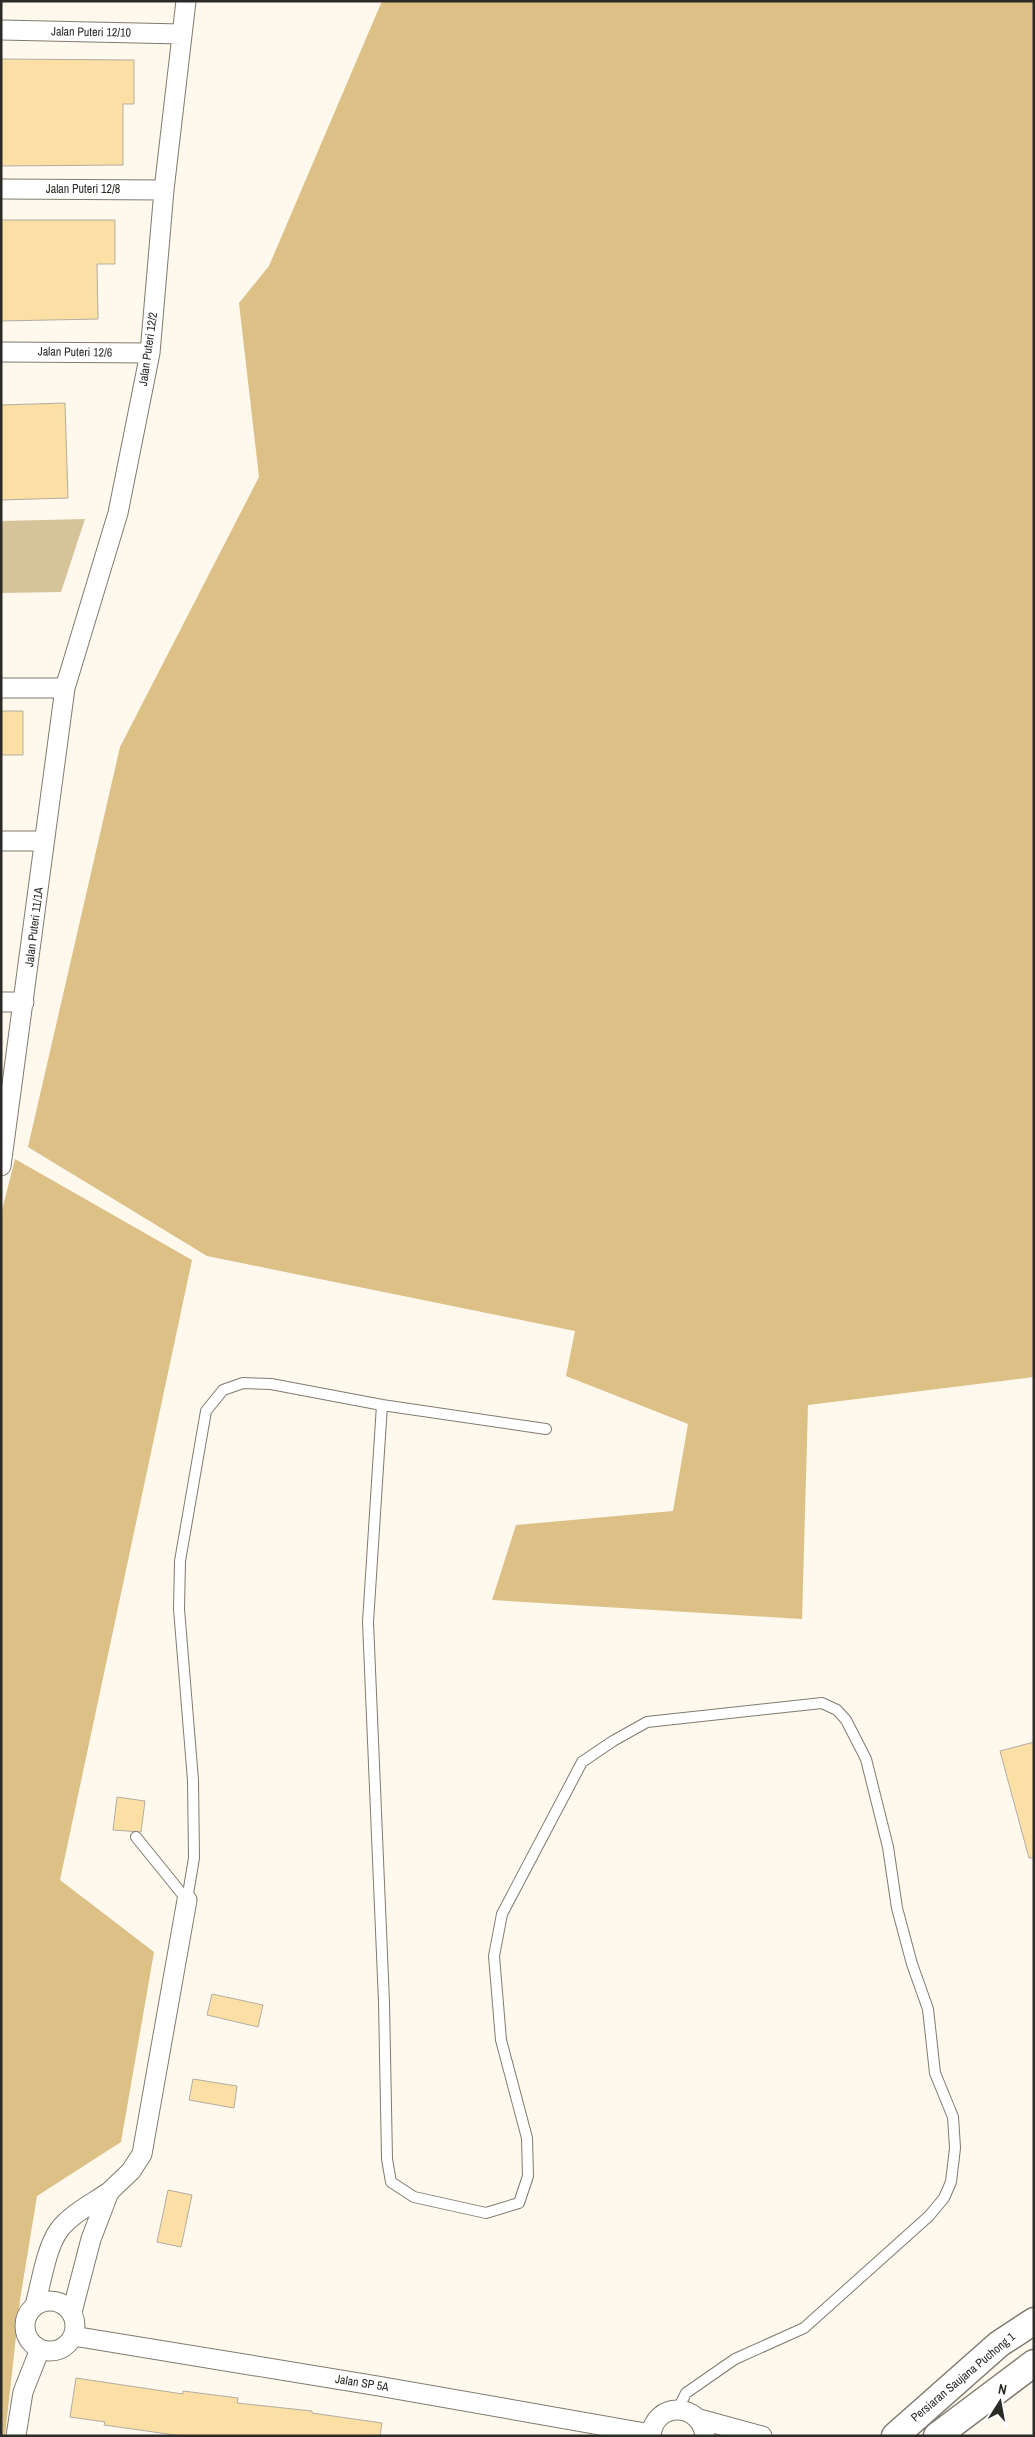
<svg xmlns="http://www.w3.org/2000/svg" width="1035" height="2437" font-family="'Archivo Narrow',sans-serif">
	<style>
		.green { fill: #d7c39a }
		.forest { fill: #dcc086 }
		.building { fill: #fbdfa4; stroke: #b3aea3 }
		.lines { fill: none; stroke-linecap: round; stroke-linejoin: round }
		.lane-casing { stroke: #807b70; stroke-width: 12 }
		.street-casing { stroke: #807b70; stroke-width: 21 }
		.secondary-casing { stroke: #807b70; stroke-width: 29 }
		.lane { stroke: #fff; stroke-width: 10 }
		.street { stroke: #fff; stroke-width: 19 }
		.secondary { stroke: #fff; stroke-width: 26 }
		.labels { text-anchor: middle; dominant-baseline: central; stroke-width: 4; stroke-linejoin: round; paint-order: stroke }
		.street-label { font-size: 12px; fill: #2c2a26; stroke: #fff }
	</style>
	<rect width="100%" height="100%" fill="#fef8ed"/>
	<!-- green -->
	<path class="green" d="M85,519L61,592L1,593V521Z"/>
	<!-- forest -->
	<path class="forest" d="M382,1H1034V1377L808,1405L802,1619L492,1600L516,1525L673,1511L688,1424L566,1376L575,1331L207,1256L28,1147L120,747L259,477L239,303L269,266Z
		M15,1159L192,1260L60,1880L154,1952L121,2142L37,2196L20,2300L5,2436H1V1214Z"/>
	<!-- building -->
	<path class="building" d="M1,59L134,60V104H123V165L1,166Z
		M1,220H115V264H97L98,319L1,321Z
		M65,403L68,498L1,500V405Z
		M1,711H23V755H1Z
		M1034,1742V1858H1029L1000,1751Z
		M117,1797L145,1801L141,1832L113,1830Z
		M212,1994L263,2005L258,2027L207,2015Z
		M193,2079L237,2086L234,2108L189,2100Z
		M168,2190L192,2195L181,2247L157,2242Z
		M76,2378L183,2394V2391L238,2398L237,2403L312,2411V2413L382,2423L380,2436H182L104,2425L105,2422L70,2417Z"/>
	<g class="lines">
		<!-- lane casing -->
		<g class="lane-casing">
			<path id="lane" d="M382,1405L368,1622L384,2002L387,2159L391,2182L414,2197L486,2213L519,2203L528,2176L527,2138L501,2040L494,1956L502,1914L582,1762L613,1741L647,1722L822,1703L837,1710L846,1720L866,1759L888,1847L897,1908L912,1964L928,2009L935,2073L953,2117L955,2148L951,2182L944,2198L929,2216L804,2328L735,2359L686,2393L678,2409
				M136,1837L187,1900
				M187,1900L194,1858L193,1780L179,1609L180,1561L206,1411L223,1390L243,1383L271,1384L382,1405L546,1429"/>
		</g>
		<!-- street casing -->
		<g class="street-casing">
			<path id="street" d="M1,30L182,34
				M1,189L164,190
				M1,352L150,353
				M1,688H65
				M1,841H44
				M1,1002H24
				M1,1166L65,688L118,513L150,353L164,190L186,1
				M109,2192L131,2171L142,2154L187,1900
				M25 2326a25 25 0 1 1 50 0a25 25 0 1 1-50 0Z
				M35,2305C41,2284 46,2248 59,2230C71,2214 93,2203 109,2192L91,2239L72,2312
				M73,2336L378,2386L651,2434
				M699,2419L762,2436
				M16,2436L23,2392L40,2349
				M651,2436C654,2401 701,2402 705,2436"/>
		</g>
		<!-- secondary casing -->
		<g class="secondary-casing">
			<path id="secondary" d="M895,2436L999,2344L1034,2321
				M937,2436L1034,2363"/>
		</g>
		<!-- lane -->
		<use href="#lane" class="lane"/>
		<!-- street -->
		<use href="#street" class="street"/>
		<!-- secondary -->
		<use href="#secondary" class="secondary"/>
	</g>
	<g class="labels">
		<!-- street labels -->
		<g class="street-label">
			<text transform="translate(91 32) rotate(1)">Jalan Puteri 12/10</text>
			<text x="83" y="189">Jalan Puteri 12/8</text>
			<text transform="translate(148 349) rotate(-82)">Jalan Puteri 12/2</text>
			<text transform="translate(75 352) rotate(1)">Jalan Puteri 12/6</text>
			<text transform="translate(34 927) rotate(-83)">Jalan Puteri 11/1A</text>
			<text transform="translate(963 2377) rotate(-40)">Persiaran Saujana Puchong 1</text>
			<text transform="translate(362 2383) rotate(9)">Jalan SP 5A</text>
		</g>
	</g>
	<!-- border -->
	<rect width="1035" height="2437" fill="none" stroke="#2c2a26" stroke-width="5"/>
	<!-- north arrow -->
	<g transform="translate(1000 2402) rotate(11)" stroke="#ffffff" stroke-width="4" paint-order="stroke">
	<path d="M0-4L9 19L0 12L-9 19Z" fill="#2c2a26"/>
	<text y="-8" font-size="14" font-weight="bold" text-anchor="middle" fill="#2c2a26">N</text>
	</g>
</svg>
